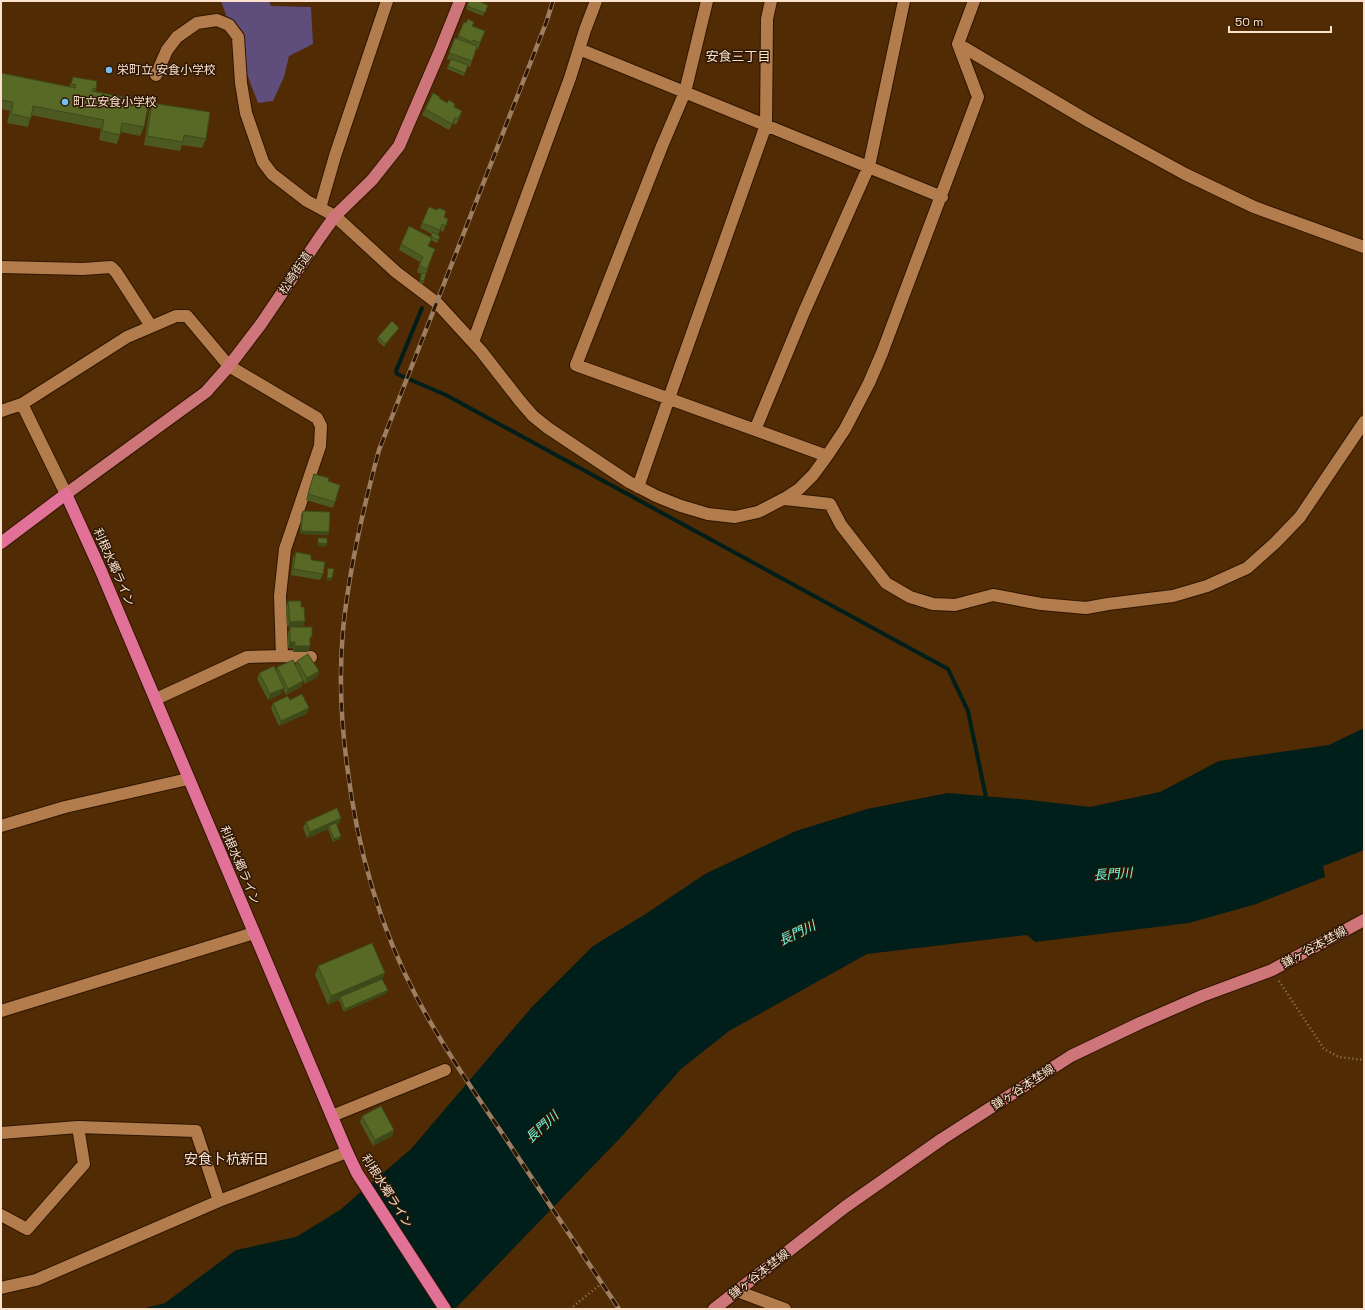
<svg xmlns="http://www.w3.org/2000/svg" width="1365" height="1310" font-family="'Space Grotesk','Noto Sans JP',sans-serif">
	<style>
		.green { fill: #5f4d7c }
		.water { fill: #001e1a }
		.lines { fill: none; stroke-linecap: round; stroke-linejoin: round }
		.stream { stroke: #001e1a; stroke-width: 4 }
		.minor-casing { stroke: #2f1600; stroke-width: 14 }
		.major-casing { stroke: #2f1600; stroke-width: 14 }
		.highway-casing { stroke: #2f1600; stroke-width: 14 }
		.path { stroke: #9a7a5b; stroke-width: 2.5; stroke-dasharray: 1 3; stroke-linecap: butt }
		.minor { stroke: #b27c4d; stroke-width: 12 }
		.major { stroke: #ce7579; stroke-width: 12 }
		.highway { stroke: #e17196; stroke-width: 12 }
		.rail-casing { stroke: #9e7e60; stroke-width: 4.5 }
		.rail { stroke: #2d1704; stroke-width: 3; stroke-dasharray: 9; stroke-linecap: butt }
		.wall { fill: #4c5920 }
		.shaded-wall { fill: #3e491a }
		.building { fill: #586825; stroke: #3e491a }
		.poi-dot { fill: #74c0f6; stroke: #2d1704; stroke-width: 1.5 }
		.labels { text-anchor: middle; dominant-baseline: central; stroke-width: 3; stroke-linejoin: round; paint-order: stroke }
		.poi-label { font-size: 12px; fill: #fae2cf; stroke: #2d1704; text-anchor: start }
		.street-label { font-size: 12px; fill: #fae2cf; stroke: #2d1704 }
		.neighbourhood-label { font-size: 13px; fill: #fae2cf; stroke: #2d1704 }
		.water-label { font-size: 13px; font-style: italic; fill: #6efbe4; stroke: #2d1704 }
		.quarter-label { font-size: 14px; fill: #fae2cf; stroke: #2d1704 }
	</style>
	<rect width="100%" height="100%" fill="#512b03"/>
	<!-- green -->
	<path class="green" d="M221,1H269L271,6L311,7L313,44L289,56L284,77L273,101L258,103L250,82Z"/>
	<!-- water -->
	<path class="water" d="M1364,728V850L1323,866L1325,877L1256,904L1189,923L1035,942L1027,935L867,954L729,1031L681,1069L623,1135L455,1309H142L165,1303L236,1250L296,1237L340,1210L411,1149L531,1008L593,946L644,915L705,874L796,831L867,809L948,793L1030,800L1090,807L1160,792L1219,761L1329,745Z"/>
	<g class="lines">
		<!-- stream -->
		<path class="stream" d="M422,308L396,371L397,374L446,395L948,669L968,711L987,802"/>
		<!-- minor casing -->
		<g class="minor-casing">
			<path id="minor" d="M707,1L685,92L662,146L576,365L827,456
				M958,44L1090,122L1185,174L1254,207L1364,247
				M579,49L942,197
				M156,75L167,50L177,37L197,23L217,20L229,25L238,37L241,83L246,113L263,162L272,174L307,201L335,216L396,272L437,303L481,351L520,401L533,416L548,428L629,482L656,496L681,506L708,514L735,517L758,512L787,497L799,489L813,475L827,456L845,429L869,383L882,353L978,97L958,44L974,1
				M320,208L335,156L387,1
				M1,267L83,269L111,267L116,272L151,326
				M473,342L570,78L585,30L596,1
				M22,404L66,494
				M1,411L22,404L127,337L176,316H187L229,366L317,418L321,426L320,446L285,549L280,596L282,656L247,657L156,699
				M755,430L804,312L869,166L904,1
				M638,487L669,398L766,125L767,19L771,1
				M785,499L830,504L841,525L886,583L910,597L933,604L955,605L993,595L1041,604L1086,608L1108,604L1173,596L1207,586L1247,568L1275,543L1300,517L1364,422
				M282,656L311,657
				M1,826L65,807L188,779
				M1,1011L254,933
				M332,1116L445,1070
				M1,1133L78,1127L196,1131L219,1201
				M1,1215L27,1229L84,1164L78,1127
				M1,1288L36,1280L219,1201L347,1152
				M737,1291L785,1309"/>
		</g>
		<!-- major casing -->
		<g class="major-casing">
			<path id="major" d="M66,494L206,392L229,366L261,324L320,237L335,216L372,180L399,146L440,51L460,1
				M714,1309L845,1207L942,1139L1071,1056L1140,1023L1202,996L1272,970L1364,920"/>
		</g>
		<!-- highway casing -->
		<g class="highway-casing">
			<path id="highway" d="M1,543L66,494L101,571L347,1152L357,1173L445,1309"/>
		</g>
		<!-- path -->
		<path class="path" d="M1279,981L1324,1049L1339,1057L1364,1060
			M570,1309L602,1283"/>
		<!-- minor -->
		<use href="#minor" class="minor"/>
		<!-- major -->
		<use href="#major" class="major"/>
		<!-- highway -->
		<use href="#highway" class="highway"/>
		<!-- rail casing -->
		<g class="rail-casing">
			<path id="rail" d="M553,1L546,23L379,450C363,509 349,568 343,630C339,675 341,721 347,765C357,848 378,924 417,998C442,1045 472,1089 502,1133C541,1192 580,1250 619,1309"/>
		</g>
		<!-- rail -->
		<use href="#rail" class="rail"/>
	</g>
	<!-- wall -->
	<path class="wall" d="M469,1L488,5L483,16L466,9Z
		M464,22L485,31L478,49H476L470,67L467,66L464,76L447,69L450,60L447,59L455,38L457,39Z
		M1,73L69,87L73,77L96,89L95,92L144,127L140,136L121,132L117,144L99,140L101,129L31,115L28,127L7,123L10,111L1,109Z
		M440,99L454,107L460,117L456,125L453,123L449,130L422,115L425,109Z
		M152,103L206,139L202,148L182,145L180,151L144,145L149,112Z
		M444,217L448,219L443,232L440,230L438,235L440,237L437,243L431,240L428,246L435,249L426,274L423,284L419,283L421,274L417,272L420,262L399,250L401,244L431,237L432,234L420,228L422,223Z
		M398,330L384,347L377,340L378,337Z
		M314,474L328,481L335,502L333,508L306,500Z
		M303,511L329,532L328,535L300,534L301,514Z
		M296,552L311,560L323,574L320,580L291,575L293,558Z
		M288,601L301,607L305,621L303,626L287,627L286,607Z
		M290,627L310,642V646L308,652H293V648H288V633Z
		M297,661L319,671L317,677L305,684L303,680L301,687L286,695L283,689L281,694L268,700L257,679L259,673L276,671L277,667L296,665Z
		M290,700L309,708L306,714L279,726L271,709L273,703Z
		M306,822L339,824L337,825L340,839L333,842L328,829L307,838L303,828Z
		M318,966L382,979L388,990L387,993L344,1012L339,1000L328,1005L315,975Z
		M362,1116L394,1130L392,1136L373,1146L360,1122Z"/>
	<!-- shaded-wall -->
	<path class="shaded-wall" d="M462,111L460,117L456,125L458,119Z
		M399,328L398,330L384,347L385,344Z
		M301,531L329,532L328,535L300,534Z
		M318,543L327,544L326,547L317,546Z
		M327,578H332L331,581L326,580Z
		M305,621L303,626L287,627L290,622Z
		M290,642H295L293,648H288Z
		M295,646H310L308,652H293Z
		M319,671L317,677L305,684L307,678Z
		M303,681L301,687L286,695L288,689Z
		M284,688L281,694L268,700L270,694Z
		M309,708L306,714L279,726L281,721Z
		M341,818L339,824L330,828L329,826L328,829L307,838L310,832Z
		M341,836L340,839L333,842L334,839Z
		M385,973L381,982L340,997L339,1000L328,1005L331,996Z
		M388,990L387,993L344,1012L345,1009Z
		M394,1130L392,1136L373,1146L375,1140Z"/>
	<!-- building -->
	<path class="building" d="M469,1H478L488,5L485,13L467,6Z
		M468,19L474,22L472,26L485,31L480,43L473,40L472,42L458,36L464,22L466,23Z
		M455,38L477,46L472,61L449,53Z
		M451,59L468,65L465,73L448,66Z
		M1,73L75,88L76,85L71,84L73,77L97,81L96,89L93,88L92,91L149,102L144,127L122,123L120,135L102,131L104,120L33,106L31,118L11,114L13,102L1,100Z
		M433,93L440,97L439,98L447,103L449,100L455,104L454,107L462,111L458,119L455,117L452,124L425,109Z
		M152,103L210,112L206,139L184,135L183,142L147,136Z
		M429,207L437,210L439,208L446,211L444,217L448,219L446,226L442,224L440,230L422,223Z
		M409,226L432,238L428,246L435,249L427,269L419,266L423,257L401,244Z
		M433,232L440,237L438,240L431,236Z
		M422,273L426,274L424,281L420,280Z
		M392,321L399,328L385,344L378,337Z
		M314,474L329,478L328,481L340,485L335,502L308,494Z
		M303,511L330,512L329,532L301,531Z
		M318,538H327V544L318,543Z
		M296,552L311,555V560L325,562L323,574L293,569Z
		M328,568L334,569L332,578H327Z
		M288,601H301V607H304L305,621L290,622Z
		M290,627H312V637H310V646H295V642H290Z
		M308,654L319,671L307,678L297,661Z
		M293,660L303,681L288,689L277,667Z
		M274,666L284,688L270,694L259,673Z
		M302,694L309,708L281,721L273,703L288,696L290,700Z
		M337,808L341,818L310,832L306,822Z
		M336,823L341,836L334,839L329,826Z
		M372,943L385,973L331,996L318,966Z
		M382,979L388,990L345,1009L340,997Z
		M381,1106L394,1130L375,1140L362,1116Z"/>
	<!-- markers -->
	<g class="poi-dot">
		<circle cx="109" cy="70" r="4"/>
		<circle cx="65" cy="102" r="4"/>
	</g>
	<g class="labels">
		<!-- poi labels -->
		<g class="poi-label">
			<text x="117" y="70">栄町立 安食小学校</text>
			<text x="73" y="102">町立安食小学校</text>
		</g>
		<!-- street labels -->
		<g class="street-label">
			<text transform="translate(295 273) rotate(-56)">松崎街道</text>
			<text transform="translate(114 567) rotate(66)">利根水郷ライン</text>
			<text transform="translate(240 865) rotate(67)">利根水郷ライン</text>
			<text transform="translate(1314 947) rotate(-29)">鎌ヶ谷本埜線</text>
			<text transform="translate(1023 1087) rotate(-33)">鎌ヶ谷本埜線</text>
			<text transform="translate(387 1191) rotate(58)">利根水郷ライン</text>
			<text transform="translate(759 1274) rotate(-38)">鎌ヶ谷本埜線</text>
		</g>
		<!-- neighbourhood labels -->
		<g class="neighbourhood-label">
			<text x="738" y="56">安食三丁目</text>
		</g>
		<!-- water labels -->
		<g class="water-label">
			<text transform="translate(1113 874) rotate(-4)">長門川</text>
			<text transform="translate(797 933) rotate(-26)">長門川</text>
			<text transform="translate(542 1127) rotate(-43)">長門川</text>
		</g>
		<!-- quarter labels -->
		<g class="quarter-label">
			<text x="226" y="1159">安食卜杭新田</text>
		</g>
	</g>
	<!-- border -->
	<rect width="1365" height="1310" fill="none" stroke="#fae2cf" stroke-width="4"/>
	<!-- scale -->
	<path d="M1229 26v6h102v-6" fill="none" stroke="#fae2cf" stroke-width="2"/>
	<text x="1235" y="26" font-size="12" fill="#fae2cf" stroke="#2d1704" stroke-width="3" paint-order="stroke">50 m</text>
</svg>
